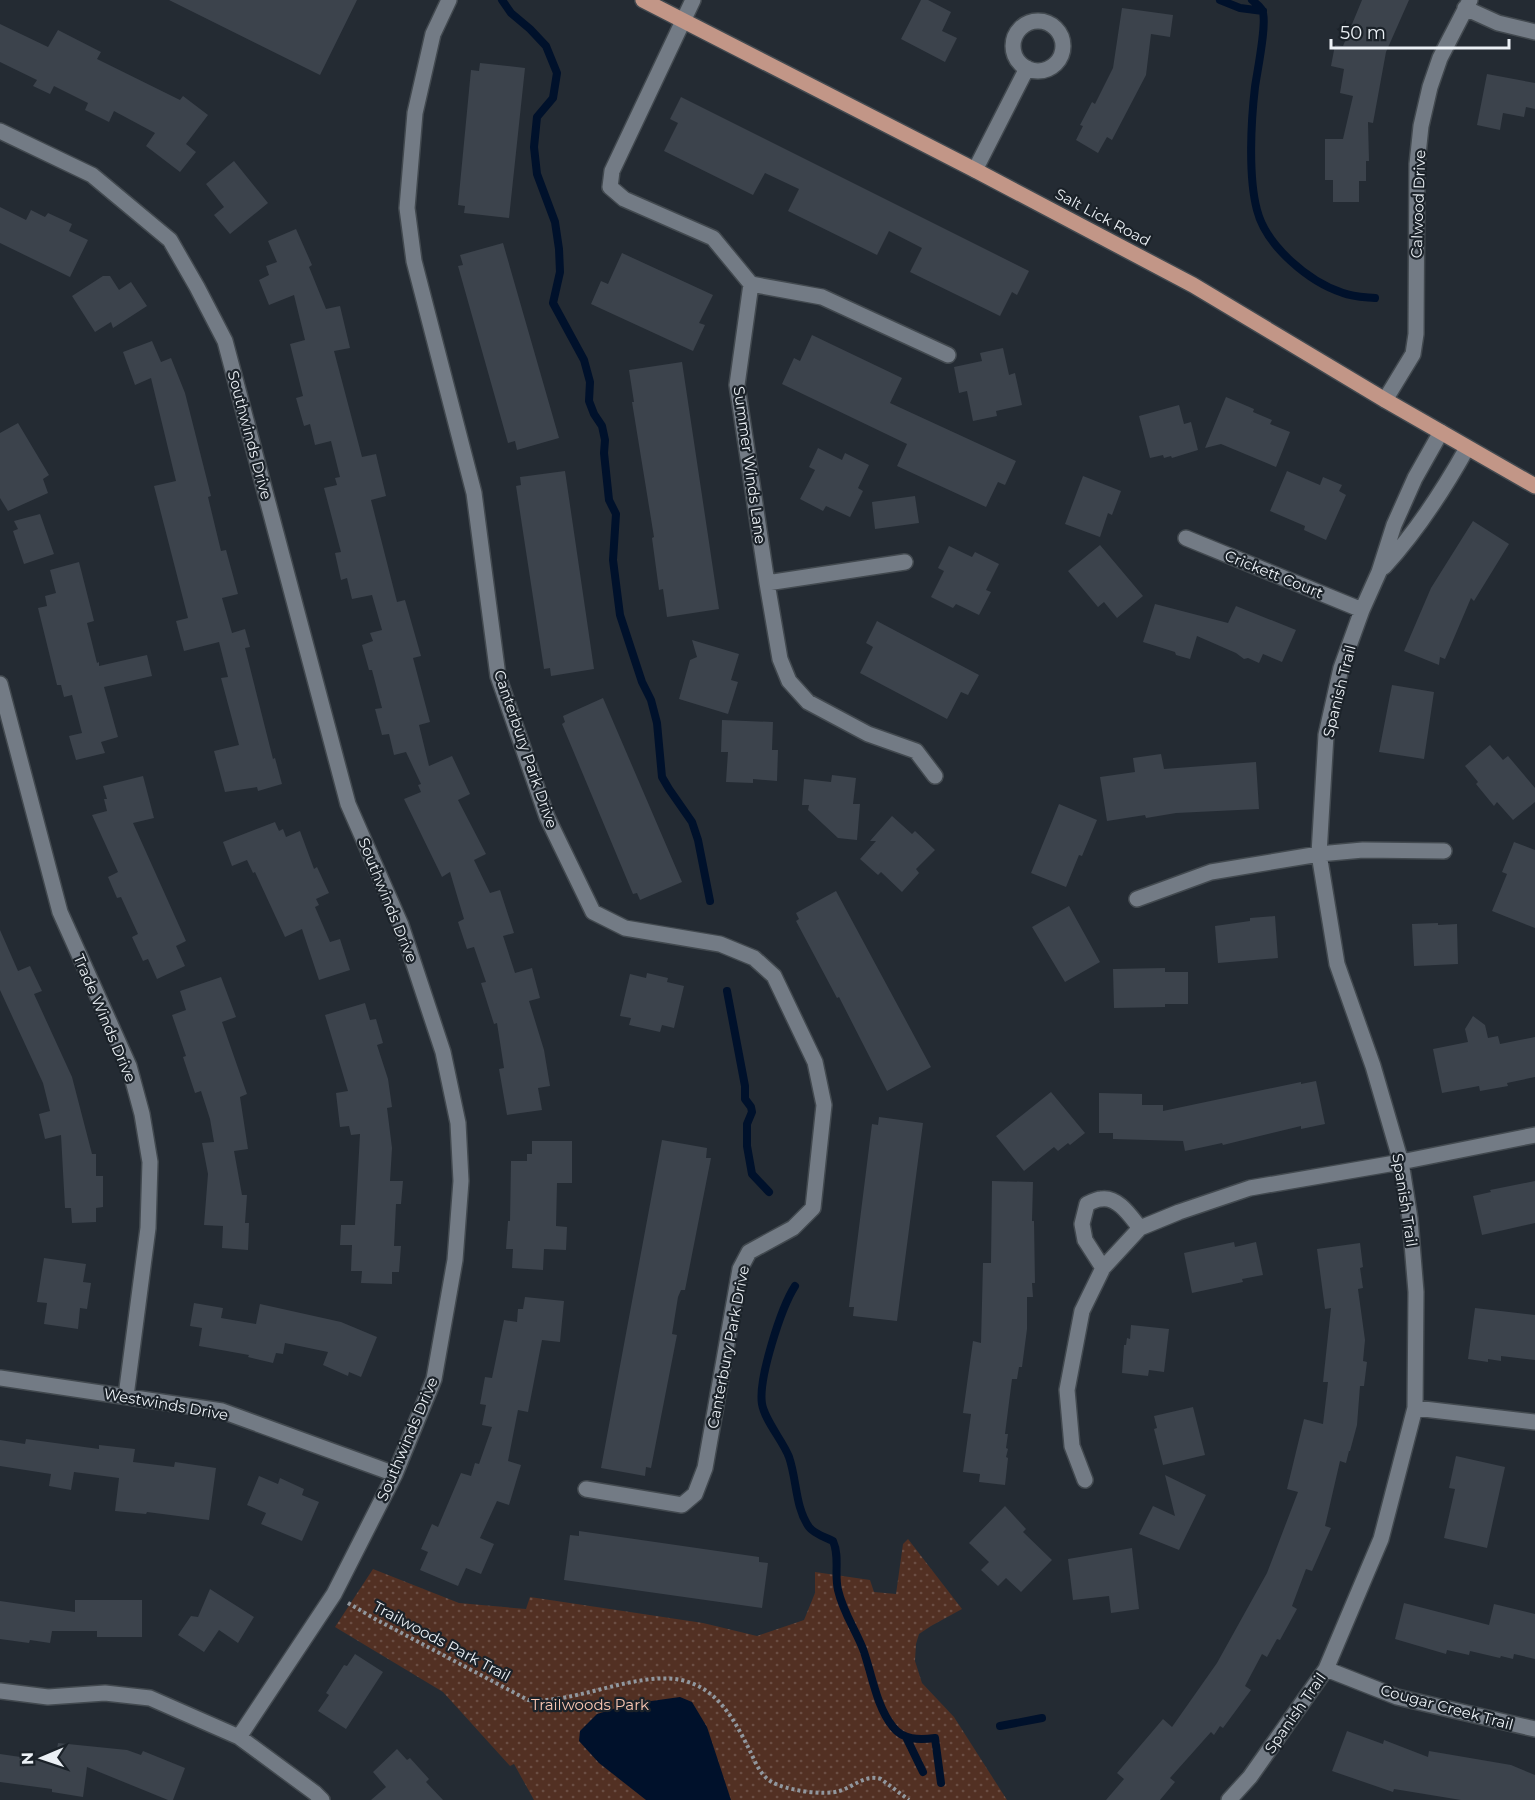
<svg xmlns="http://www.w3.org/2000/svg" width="1535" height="1800" font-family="Montserrat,sans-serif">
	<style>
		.park { fill: url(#park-dots) }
		.water { fill: #00112b }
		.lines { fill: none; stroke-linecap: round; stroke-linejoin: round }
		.stream { stroke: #00112b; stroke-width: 8 }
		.building { fill: #3c434c }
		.minor-casing { stroke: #42494f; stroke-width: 18 }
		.major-casing { stroke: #42494f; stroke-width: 18 }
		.path { stroke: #91979e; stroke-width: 4; stroke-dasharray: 3 3; stroke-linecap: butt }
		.minor { stroke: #737b85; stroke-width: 15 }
		.major { stroke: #c29687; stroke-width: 15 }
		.labels { text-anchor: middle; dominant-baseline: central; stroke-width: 4.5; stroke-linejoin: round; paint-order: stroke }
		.street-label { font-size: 15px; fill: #ebf0f5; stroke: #1b2229 }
		.park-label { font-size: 15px; fill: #fac7b3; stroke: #1b2229 }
	</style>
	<defs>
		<pattern id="park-dots" width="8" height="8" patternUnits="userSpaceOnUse" patternTransform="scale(1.5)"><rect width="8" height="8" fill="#523023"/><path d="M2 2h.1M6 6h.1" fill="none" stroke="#6b4e44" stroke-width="1.8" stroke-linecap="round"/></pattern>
	</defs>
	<rect width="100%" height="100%" fill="#242b33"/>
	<!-- park -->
	<path class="park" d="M908,1539L962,1609L931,1626L919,1634L916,1644L915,1661L922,1683L954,1717L1007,1800H534L514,1764L510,1766L443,1692L335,1627L373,1569L459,1603L526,1609L530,1597L703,1623L757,1636L804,1620L815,1593V1572L870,1580L874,1592L896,1594L903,1544Z"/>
	<!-- water -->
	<path class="water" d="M680,1697L692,1702L707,1727L731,1800H646L599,1763L579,1741L580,1731L597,1714L630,1704Z"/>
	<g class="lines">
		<!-- stream -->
		<path class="stream" d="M502,0L511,13L530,29L546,46L557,73L553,98L537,117L534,147L537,174L555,222L559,249L560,272L553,303L584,360L590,382L589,401L594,414L602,426L605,440L604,453L609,500L616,514L613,560L620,615L642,682L651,700L657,723L662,777L669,789L692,822L698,840L710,901
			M1220,0L1240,8L1263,11
			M1252,0C1255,3 1260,6 1262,10C1268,20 1257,72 1255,87C1251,121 1248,176 1257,210C1266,246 1309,282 1343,293C1353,297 1365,297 1375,298
			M727,991L745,1086V1099L751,1107L752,1112L747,1124V1146L752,1174L769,1192
			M795,1286C781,1308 758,1379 762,1404C765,1421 783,1441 789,1457C797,1480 795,1507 809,1527C814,1534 825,1537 833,1541C840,1557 834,1573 838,1590C843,1612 855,1629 863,1649C872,1674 876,1706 893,1727C903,1740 919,1740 935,1738L941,1783
			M1000,1726L1042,1718
			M906,1737L923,1772"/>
	</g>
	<!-- building -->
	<path class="building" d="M169,0H357L320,75Z
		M921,0H928L951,12L942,31L957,38L945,62L901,39Z
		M1362,0H1409L1386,52L1373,123L1368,122L1369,161H1366V181H1359V202H1333V180H1325V139H1343L1353,96L1340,93L1344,69L1331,66L1335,45L1343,46Z
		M1122,8L1173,15L1170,37L1151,34L1146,75L1112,140L1107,137L1098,153L1076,140L1083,126L1080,125L1092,102L1095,104L1113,68Z
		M0,24L48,47L58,30L101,52L97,59L180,100L183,96L208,115L186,144L196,152L180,172L146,146L155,133L114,111L109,122L85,110L88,103L54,86L50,94L33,86L37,80L0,62Z
		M480,63L525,68L509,218L464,213L465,206L458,205L471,70L479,71Z
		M1487,74L1535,83V109L1526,107L1524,117L1503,113L1500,130L1477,125Z
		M681,97L1029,271L1017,295L1012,292L1000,316L910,272L922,248L889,231L877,255L788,211L799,189L765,173L753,195L664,151L678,123L670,119Z
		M234,161L268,203L230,234L214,215L224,207L206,184Z
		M0,207L26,220L31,210L45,217L48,213L72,224L69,231L88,240L70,277L0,243Z
		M296,229L312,265L309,267L326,309L340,306L350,348L334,351L362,457L376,454L386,496L371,500L397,602L405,600L421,656L413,658L430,722L419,725L429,766L452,756L470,794L458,800L486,854L474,860L490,893L500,890L514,933L503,936L515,973L532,968L540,998L529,1001L544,1050L550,1086L538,1088L542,1110L507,1115L499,1069L504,1068L497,1023L494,1024L481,983L486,982L474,947L467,949L458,922L464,919L450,872L442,877L404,799L421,792L418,785L421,784L406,752L394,755L389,734L382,735L375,709L382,708L372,670H369L362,645L373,641L370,633L382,630L372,595L352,599L347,578L341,580L335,553L341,552L324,488L337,485L335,478L340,477L331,441L315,445L310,424L304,426L296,398L303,396L290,344L305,340L294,295L269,305L259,280L269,275L266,266L277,262L268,241Z
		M503,243L559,438L517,450L515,441L508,443L458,266L463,265L460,255Z
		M622,253L713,295L699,323L705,325L693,351L591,304L601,281L608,284Z
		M103,276H110L119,290L131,282L147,306L113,328L111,322L95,332L72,296Z
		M812,335L902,378L890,403L1016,461L1005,485L998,482L986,507L897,466L907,444L782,384L794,358L800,361Z
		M152,341L161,362L171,358L185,393L211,496L208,497L221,551L226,550L238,594L222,598L232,633L245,629L250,647L245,648L273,759L275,758L282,784L258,791L257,787L225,792L214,751L239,745L221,678L228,677L219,642L184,651L176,621L188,618L154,486L176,481L151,378L135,385L123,352Z
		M1003,348L1009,375L1015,373L1022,405L996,411L997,416L973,421L967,391L959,393L954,367L982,361L980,353Z
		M682,362L719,609L667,617L663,589L659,590L652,538L654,537L632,402H634L629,370Z
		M1226,397L1254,409L1253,412L1272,420L1270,424L1290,432L1276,467L1221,444L1205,448Z
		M1179,405L1184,424L1191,422L1198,450L1172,458L1171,456L1164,458L1163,455L1150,458L1139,416Z
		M18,423L49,475L43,479L48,493L8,511L0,498V433Z
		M818,448L842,460L845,453L869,465L858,488L863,491L850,517L826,506L823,511L800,499L815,470L809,467Z
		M565,471L594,669L551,676L550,668L544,669L516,486L521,485L520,477Z
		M1287,471L1320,485L1323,477L1342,485L1339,491L1346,495L1326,540L1304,530L1305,526L1270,511Z
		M1083,476L1121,491L1112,515L1108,513L1100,537L1065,524Z
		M915,496L919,523L875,529L872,502Z
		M40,514L54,554L24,564L13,531L18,529L14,521Z
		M1473,521L1509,544L1474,601L1471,598L1445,659L1440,657L1439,665L1404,651L1431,588Z
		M1100,545L1143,596L1117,618L1104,602L1098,607L1068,571Z
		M949,546L972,557L975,552L999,564L986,590L991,592L979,615L956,604L953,608L931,597L944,571L938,568Z
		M79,562L94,621L87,623L97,663L99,662V666L147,655L152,676L104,687L118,737L101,742L105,753L76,760L69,736L82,733L72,695L64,697L61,685H57L38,608L47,606L45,596L56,593L50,570Z
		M1155,604L1228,623L1236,606L1296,630L1282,662L1263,654L1259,663L1248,658L1244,659L1236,653L1197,636L1190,659L1176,655L1175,652L1143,642Z
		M877,621L979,675L968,695L961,692L947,719L860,673L873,647L866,643Z
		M692,640L739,654L731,680L738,682L728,714L679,699L690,660L697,657Z
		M1392,685L1434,692L1424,759L1379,752Z
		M603,698L682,882L640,900L637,893L633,894L562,724L565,722L563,716Z
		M722,720L773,722L772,750H778L777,781L753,779V783L726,782L728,752H721Z
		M1490,745L1503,760L1508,756L1535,788V802L1513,820L1497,802L1494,806L1476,784L1478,782L1465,766Z
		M1161,754L1164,769L1256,762L1259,809L1176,813L1146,818L1145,815L1107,821L1100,777L1135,772L1133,758Z
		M832,775L856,778L853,804H860L857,840L838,838L808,810L809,805H802L804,779L831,782Z
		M143,776L154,818L133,823L186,941L176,946L185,966L157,979L148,959L143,961L132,937L138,934L121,897L117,898L108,877L118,872L92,815L107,811L104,799H107L103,786Z
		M1059,804L1097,820L1082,856L1079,855L1066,887L1031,873Z
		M892,816L912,834L915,831L935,850L916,869L919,873L902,892L881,872L878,875L860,859L876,841H870Z
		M275,822L279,831L283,829L286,837L300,831L314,869L317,867L329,893L316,899L319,905L315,907L330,942L340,939L350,970L319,980L302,929L285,937L255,872L253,873L247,860L232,866L223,842Z
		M1514,842L1535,850V928L1492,911L1507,874L1502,872Z
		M836,891L931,1067L887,1091L839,997L837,998L796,921L799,919L796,913Z
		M1069,906L1100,962L1065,982L1032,927Z
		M1275,916L1278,958L1218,963L1215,926L1250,921V918Z
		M1438,923V925L1457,924L1458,964L1414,966L1412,924Z
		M0,930L18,971L30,966L42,991L34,994L72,1077L92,1154H96V1176H103V1207L96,1208V1222L72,1223L71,1208H65L61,1135L45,1139L39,1114L50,1111L43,1083L0,990Z
		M1165,968V972H1188V1004H1165V1007L1114,1008L1113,969Z
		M647,973L668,978L667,982L684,986L674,1028L662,1025L660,1032L629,1025L631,1018L620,1016L630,974L646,978Z
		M221,977L236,1017L222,1022L247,1094L240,1097L248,1149L234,1151L242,1195H247L245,1223H249L248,1250L222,1248L223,1226L204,1225L208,1174L202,1143L214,1142L210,1119L201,1091L195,1093L183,1057L186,1056L172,1015L186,1010L180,991Z
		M365,1003L370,1020L376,1019L383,1043L377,1045L388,1079L392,1107L387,1108L392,1148L390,1181H403L401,1204H396L394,1246H401L399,1272H392V1284L361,1283L362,1271H351L352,1245H340L341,1225H355L360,1134L351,1135L349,1126L340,1127L336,1093L348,1091L325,1015Z
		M1473,1016L1485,1025L1488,1038L1498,1036L1500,1044L1535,1037V1077L1507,1083L1508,1086L1480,1091L1479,1086L1442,1093L1433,1049L1468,1042L1465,1029Z
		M1316,1081L1325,1124L1301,1129V1126L1223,1145L1222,1143L1185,1151L1183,1141L1113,1139V1133H1099V1093L1142,1094V1105H1163V1111L1301,1082V1084Z
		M1051,1092L1085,1133L1070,1145L1068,1143L1058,1151L1054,1147L1024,1171L996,1136Z
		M879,1117L923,1123L897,1321L853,1316L854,1307H849L872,1124L878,1125Z
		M662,1140L707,1148L706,1158H711L685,1290H681L678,1297L672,1334L677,1335L651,1468L646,1467L645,1476L601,1468Z
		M532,1141H572V1183H557L556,1226L567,1227L566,1250L544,1249L543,1270L512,1268L513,1249H506L508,1221H510L511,1161H527V1154H532Z
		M992,1181L1033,1182L1032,1221H1034L1035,1283H1032L1033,1297H1027V1329L1022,1367H1019L1017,1379H1012L1005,1434H1008L1006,1448L1008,1449L1006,1457L1008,1458L1005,1485L979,1482L980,1474L963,1472L971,1414L963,1413L973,1341L981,1343L983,1263H991Z
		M1535,1181V1223L1482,1235L1473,1196L1491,1192L1490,1190Z
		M1234,1242L1235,1247L1256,1242L1263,1275L1242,1279L1243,1282L1192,1293L1184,1253Z
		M1360,1243L1363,1267L1360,1268L1363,1288L1358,1289L1365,1340L1363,1361L1367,1362L1364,1386H1360L1357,1425L1350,1451H1349L1346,1463L1340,1461L1325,1526L1331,1528L1312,1571L1306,1569L1292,1606L1297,1609L1280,1640L1277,1639L1267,1657L1262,1654L1245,1686L1251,1690L1223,1728L1220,1726L1214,1735L1211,1732L1170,1778L1175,1782L1160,1800H1106L1124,1779L1117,1773L1163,1719L1172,1727L1217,1663L1267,1573L1298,1492L1287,1489L1304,1419L1323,1424L1328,1382H1323L1331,1308L1325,1309L1317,1249Z
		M44,1258L86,1264L83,1282L91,1283L87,1309L80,1308L78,1329L44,1324L47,1303L37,1302Z
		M525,1297L564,1301L560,1342L542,1340L528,1412L518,1410L508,1461L521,1465L509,1505L497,1501L480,1538L494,1544L481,1574L466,1568L458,1586L420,1570L428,1552L421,1549L432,1524L438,1527L461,1473L471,1476L475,1463L479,1464L492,1427L482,1425L486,1405L480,1404L485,1377L492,1378L504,1320L517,1322L518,1309H523Z
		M194,1303L223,1308L221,1318L256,1324L260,1304L341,1322L377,1337L361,1377L349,1372L348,1376L323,1365L328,1352L285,1343L283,1354L276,1353L273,1363L248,1357L249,1355L199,1346L202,1328L190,1326Z
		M1475,1308L1535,1315V1360L1501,1356V1361L1488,1359V1362L1468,1359Z
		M1131,1325L1169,1329L1164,1372L1149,1370L1148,1376L1122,1373L1124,1345H1126L1127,1338L1130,1339Z
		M1193,1407L1205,1455L1163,1465L1154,1429L1157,1428L1154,1416Z
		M26,1439L99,1449V1445L135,1449L133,1462L174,1467L175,1462L216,1468L209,1520L147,1512L146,1514L115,1511L119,1478L74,1472L71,1490L49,1486L51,1474L0,1466V1440L25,1444Z
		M1456,1456L1505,1467L1487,1548L1444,1538L1455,1489L1449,1488Z
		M1165,1475L1206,1495L1179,1550L1139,1534L1153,1506L1175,1516Z
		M259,1476L278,1484L280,1478L304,1489L302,1495L319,1502L302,1541L261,1524L266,1513L247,1505Z
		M1005,1506L1026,1529L1023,1532L1052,1560L1021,1592L1006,1578L998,1586L981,1570L989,1562L969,1543Z
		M579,1531L759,1557V1562L768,1563L762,1608L564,1580L570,1535L579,1536Z
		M1132,1548L1139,1609L1111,1613L1109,1596L1073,1600L1068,1559Z
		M210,1589L254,1617L238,1643L219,1630L204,1652L178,1635L191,1616L198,1617Z
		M75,1600H142V1637H97V1631H52L50,1643L30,1640L29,1643L0,1639V1601L75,1612Z
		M1404,1603L1489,1625L1494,1604L1535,1614V1659L1514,1654L1513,1659L1501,1656L1500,1658L1470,1651L1469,1655L1447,1650L1446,1654L1395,1639Z
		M355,1654L383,1672L346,1729L318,1711L329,1695L326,1693L344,1665L347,1666Z
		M1347,1731L1383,1744L1384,1740L1428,1757L1429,1751L1511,1765L1535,1775V1800H1461L1394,1789L1393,1792L1332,1771Z
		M58,1743L127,1750L141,1755L143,1751L185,1768L173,1800H168L87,1767L83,1797L52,1792V1789L0,1782V1754L55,1762Z
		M397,1749L407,1760L410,1758L429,1779L426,1782L443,1800H371L386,1787L373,1772Z"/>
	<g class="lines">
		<!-- minor casing -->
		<g class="minor-casing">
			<path id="minor" d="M449,0L433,34L415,113L407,208L414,261L474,493L498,676L547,817L593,912L625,928L720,944L754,958L774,976L815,1062L824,1105L813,1208L793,1228L749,1252L740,1269L705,1468L695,1494L682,1505L586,1489
				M693,0L612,171L610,187L624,199L713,238L751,284L737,385L767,583L780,659L789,681L808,702L868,734L916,751L935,776
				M1465,8L1498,23L1535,32
				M1013 46a25 25 0 1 1 50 0a25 25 0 1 1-50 0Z
				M0,131L92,175L170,240L197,287L225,341L348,804L401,925L443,1052L458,1123L461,1181L455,1260L434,1379L395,1474L334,1594L239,1737
				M975,170L1027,68
				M751,284L822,297L948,355
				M1385,400L1413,354L1416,334L1417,164L1421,126L1430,87L1440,58L1470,0
				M1186,538L1362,610
				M1384,567C1417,531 1443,491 1467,448
				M767,583L905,562
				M0,684L60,912L129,1066L142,1114L150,1162L148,1228L126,1396
				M1137,899L1211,872L1319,854L1363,850L1444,851
				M1103,1268L1085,1240L1082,1224L1087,1204C1091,1202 1097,1199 1101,1199C1118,1196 1131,1217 1140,1228
				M0,1378L222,1411L395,1474
				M1415,1408L1535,1422
				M1085,1480L1072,1446L1067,1390L1082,1311L1103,1268L1140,1228L1179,1212L1250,1188L1401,1162L1535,1135
				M1326,1669L1397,1697L1535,1729
				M0,1691L48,1697L105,1693L150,1698L239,1737L315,1793L322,1800
				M1229,1800L1250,1777L1326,1669L1381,1539L1415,1408L1416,1292L1410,1219L1401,1162L1373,1066L1337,964L1319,854L1326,735L1341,668L1362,610L1379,572L1394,525L1415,478L1441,432"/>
		</g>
		<!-- major casing -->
		<g class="major-casing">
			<path id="major" d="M643,0L975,170L1193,285L1385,400L1535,486"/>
		</g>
		<!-- path -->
		<path class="path" d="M348,1603L377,1620L528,1700C576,1704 635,1671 681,1680C719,1688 736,1723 751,1753C756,1764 761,1776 772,1782C785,1790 824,1796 839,1791C854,1787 864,1774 881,1779L909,1800"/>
		<!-- minor -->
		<use href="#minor" class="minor"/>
		<!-- major -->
		<use href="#major" class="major"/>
	</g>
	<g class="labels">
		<!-- street labels -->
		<g class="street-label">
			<text transform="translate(1418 204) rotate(-88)">Calwood Drive</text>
			<text transform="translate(1103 217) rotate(28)">Salt Lick Road</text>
			<text transform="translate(250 435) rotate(75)">Southwinds Drive</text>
			<text transform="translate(750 465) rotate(82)">Summer Winds Lane</text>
			<text transform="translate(1274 574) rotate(22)">Crickett Court</text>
			<text transform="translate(1339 691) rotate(-76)">Spanish Trail</text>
			<text transform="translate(526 749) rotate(71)">Canterbury Park Drive</text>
			<text transform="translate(388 900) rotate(68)">Southwinds Drive</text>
			<text transform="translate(105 1018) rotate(67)">Trade Winds Drive</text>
			<text transform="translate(1405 1200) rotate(81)">Spanish Trail</text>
			<text transform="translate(728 1347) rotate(-79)">Canterbury Park Drive</text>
			<text transform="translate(166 1404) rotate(10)">Westwinds Drive</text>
			<text transform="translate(407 1439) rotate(-67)">Southwinds Drive</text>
			<text transform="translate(442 1641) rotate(28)">Trailwoods Park Trail</text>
			<text transform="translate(1447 1707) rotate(15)">Cougar Creek Trail</text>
			<text transform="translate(1295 1713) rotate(-55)">Spanish Trail</text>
		</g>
		<!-- park labels -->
		<g class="park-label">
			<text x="590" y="1704">Trailwoods Park</text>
		</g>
	</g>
	<!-- north arrow -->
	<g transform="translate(42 1758) rotate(268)" stroke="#1b2229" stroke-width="4.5" paint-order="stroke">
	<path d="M0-4.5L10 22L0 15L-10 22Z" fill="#ebf0f5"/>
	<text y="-9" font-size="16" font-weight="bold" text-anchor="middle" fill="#ebf0f5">N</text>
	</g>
	<!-- scale -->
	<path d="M1331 39v9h178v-9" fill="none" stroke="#ebf0f5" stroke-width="3"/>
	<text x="1340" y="39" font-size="18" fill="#ebf0f5" stroke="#1b2229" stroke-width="4.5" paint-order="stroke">50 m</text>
</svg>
